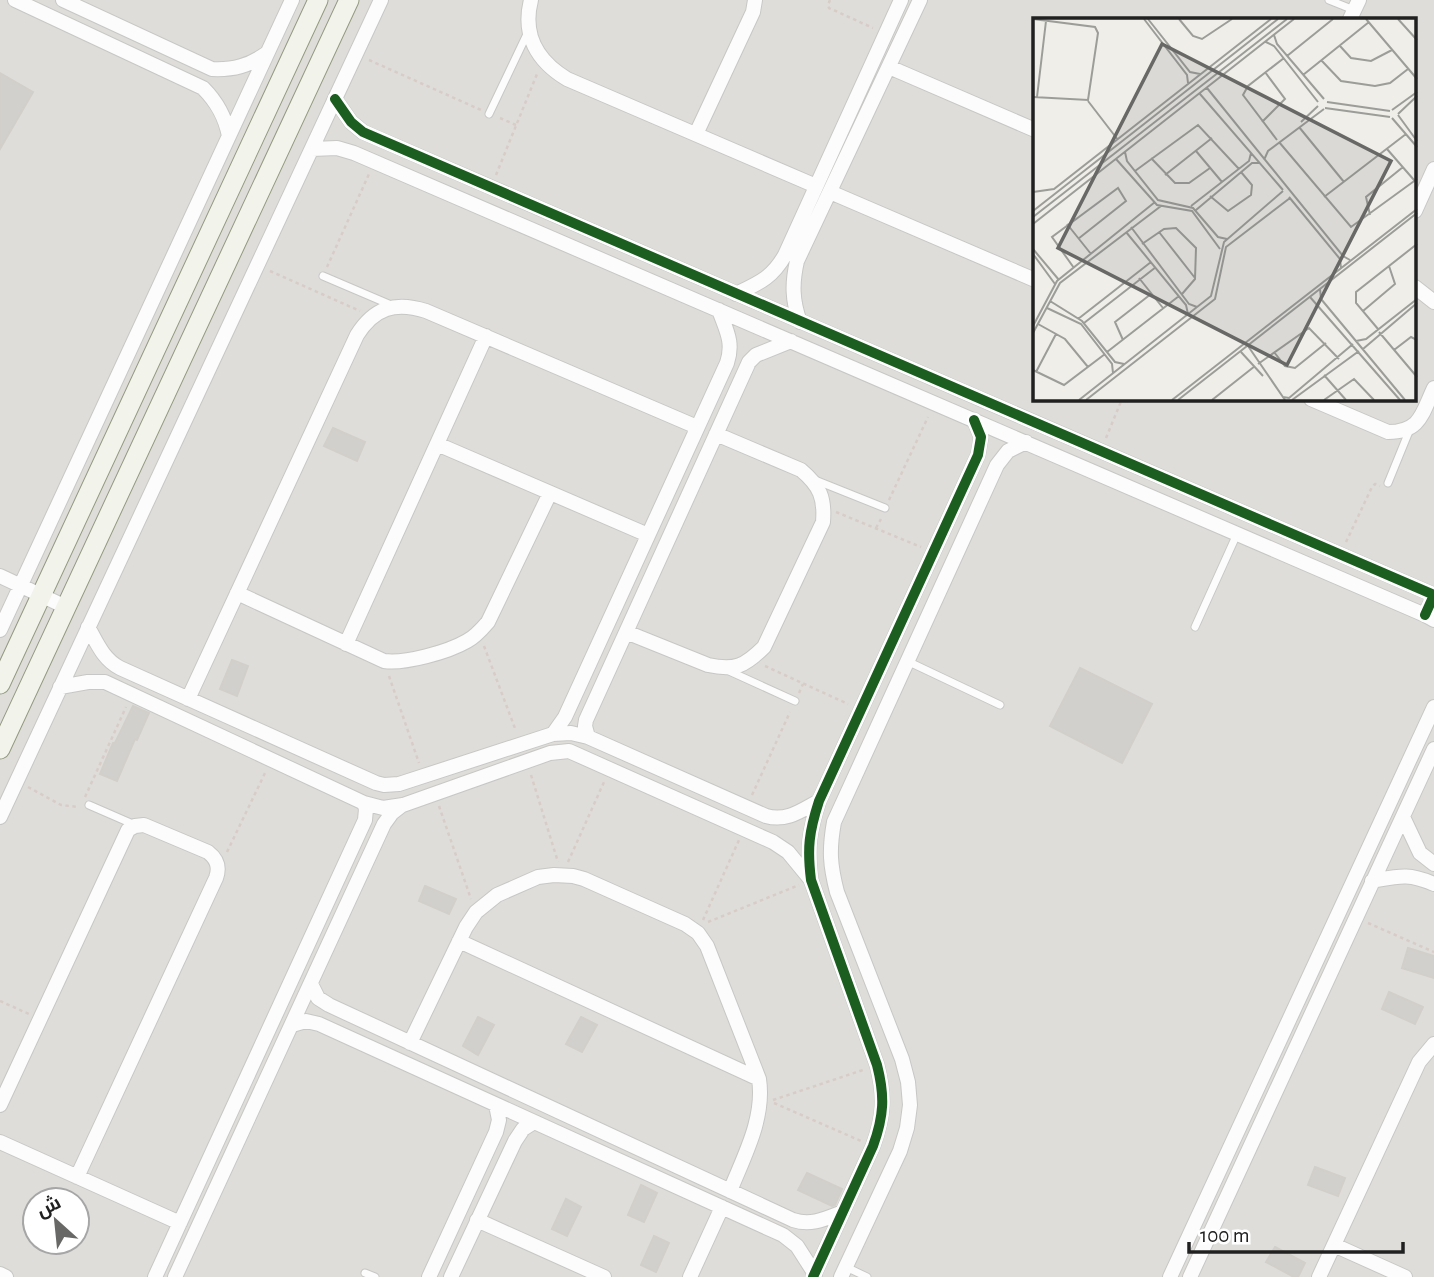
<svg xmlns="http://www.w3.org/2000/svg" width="1434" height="1277" font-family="'Alegreya Sans',Cairo,sans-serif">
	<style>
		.residential { fill: #deddda; fill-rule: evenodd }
		.building { fill: #d1d0cc; stroke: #d2cfca; stroke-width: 2 }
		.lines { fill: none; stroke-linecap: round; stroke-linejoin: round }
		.lane-casing { stroke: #c7c7c5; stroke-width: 9 }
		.street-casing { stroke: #c7c7c5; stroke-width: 16 }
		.secondary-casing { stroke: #949980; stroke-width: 21 }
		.path { stroke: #d8ccc7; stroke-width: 2.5; stroke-dasharray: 3.5 3.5; stroke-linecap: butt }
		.lane { stroke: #fdfcfc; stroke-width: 7 }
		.street { stroke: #fdfcfc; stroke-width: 14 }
		.secondary { stroke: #f2f4ec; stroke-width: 19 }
		.cycleway-casing { stroke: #fff; stroke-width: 15 }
		.cycleway { stroke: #1b5e20; stroke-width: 10 }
		.inset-road { fill: none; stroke: #9c9c99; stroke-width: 2 }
		.view { fill: #686866; fill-opacity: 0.15; stroke: #686866; stroke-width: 3.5 }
		.inset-edge { fill: none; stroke: #202020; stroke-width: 3.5 }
	</style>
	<rect width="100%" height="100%" fill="#efeee9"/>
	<!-- residential -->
	<path class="residential" d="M0,0H1434V1277H0ZM1035,19H1415V399H1035ZM35,1200H77V1242H35Z"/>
	<!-- building -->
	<path class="building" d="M0,73L33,92L0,149Z
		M333,428L365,442L357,461L324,446Z
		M232,660L248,666L237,696L220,689Z
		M1080,668L1152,704L1122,763L1050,726Z
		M133,706L149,713L137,740L135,739L117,781L100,774L113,743H115Z
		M425,886L456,899L449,914L419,901Z
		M1408,948L1434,956V978L1402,968Z
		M1389,992L1423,1007L1415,1024L1382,1009Z
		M478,1017L494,1025L478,1055L463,1046Z
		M581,1017L597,1025L582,1052L566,1044Z
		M1315,1167L1345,1178L1338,1196L1308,1185Z
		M807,1173L842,1189L835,1205L832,1206L798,1190Z
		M641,1185L657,1193L644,1222L628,1215Z
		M566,1199L581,1207L567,1236L552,1229Z
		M654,1236L669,1243L656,1272L641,1265Z
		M1275,1247L1305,1263L1298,1277H1294L1266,1262Z"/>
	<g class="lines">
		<!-- lane casing -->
		<g class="lane-casing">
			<path id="lane" d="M1329,0L1354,10
				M489,114L528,32
				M323,276L391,305
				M815,480L885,508
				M1388,483L1410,429
				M1195,627L1237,534
				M907,661L1000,705
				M729,671L795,701
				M89,805L135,825
				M846,1267L867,1277
				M365,1273L375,1277"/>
		</g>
		<!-- street casing -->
		<g class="street-casing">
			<path id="street" d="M15,0L203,88C217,102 225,116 229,136
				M63,0L212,69C233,70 249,66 267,53
				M531,0C522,35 537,61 567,79L816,186
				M1350,19L1359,0
				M889,67L1035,130
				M335,99L351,122L363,132L1434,595L1425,615
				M696,134L753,12L755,0
				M312,149L337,148L354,153L1425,615L1434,620
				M830,192L1035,280
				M1415,211L1434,169
				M1415,287L1434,302
				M736,294C759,283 772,278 785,255L901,0
				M800,322C792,300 792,283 797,261L920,0
				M1311,399L1388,432C1421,432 1422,413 1434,388
				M437,444L648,535
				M0,576L66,607
				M237,593L384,661C405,664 448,652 467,641C475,637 482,629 488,622L550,493
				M88,627C97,643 103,659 120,668L376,783L384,785L399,784L553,734L571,733L588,737L766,816C787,822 802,810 819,801
				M0,630L292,0
				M626,632L708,665C735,671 745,666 764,647L823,522C825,498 820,486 801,470L716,434
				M346,644L486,336
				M60,687L88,682H105L364,803L383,808L403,805L550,753L569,751L773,842L788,852L811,880
				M188,699L357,335C374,308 395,301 426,311L697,427
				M553,734L565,717L727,363C734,342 726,330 719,310
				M588,737L585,726L586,720L749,362L756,355L791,341
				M0,817L381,0
				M1403,817L1420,853L1434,864
				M1372,881C1400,876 1408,873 1434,884
				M459,941L759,1079
				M311,984L318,998L329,1005L793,1220C811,1226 825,1219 843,1212
				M292,1025L306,1021L319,1024L783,1235L797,1246L815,1274
				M410,1043L466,927L476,912L497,895L538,877L554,875L573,876L584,879L685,924L698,933L707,946L759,1079C765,1118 744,1156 730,1191
				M0,1105L128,830L135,826L144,825L208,852C217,859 220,867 216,878L77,1177
				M0,1142L180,1223
				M477,1220L604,1277
				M1334,1245L1405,1277
				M0,1274L6,1277
				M155,1277L365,820L366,809L364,803
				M175,1277L384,824L392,813L401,806
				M429,1277L496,1132L499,1120L496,1105
				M451,1277L515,1141L523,1129L534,1122
				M690,1277L722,1207
				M813,1277L873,1146C884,1116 885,1096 877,1065L811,880C807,848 809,832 819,801L978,455L981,437L974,420
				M841,1277L900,1151L907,1128L910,1105L908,1082L902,1059L837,892C830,865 829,850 834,822L997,465L1008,451L1026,442
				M1170,1277L1434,707
				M1190,1277L1434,749
				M1319,1277L1419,1062L1434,1044"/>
		</g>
		<!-- secondary casing -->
		<g class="secondary-casing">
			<path id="secondary" d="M0,684L318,0
				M0,749L349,0"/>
		</g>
		<!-- path -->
		<path class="path" d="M830,0L828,5L829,8L873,28
			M369,60L481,110
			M500,118L516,125
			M496,175L537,74
			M327,267L369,174
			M270,271L360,311
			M1106,438L1122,399
			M889,500L928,417
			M836,512L921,547
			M876,528L881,519
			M1346,542L1372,487L1375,484L1380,486
			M484,646L516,731
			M765,666L848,704
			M389,676L419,763
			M799,693L803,684
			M531,775L558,862
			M28,787L61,805L79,807
			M752,795L790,712
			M85,797L126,707
			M439,806L471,899
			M227,852L265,773
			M568,862L604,782
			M703,920L739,840
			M708,922L799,885
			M1368,923L1434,952
			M0,1001L29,1014
			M773,1100L863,1070
			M774,1103L861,1141"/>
		<!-- lane -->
		<use href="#lane" class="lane"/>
		<!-- street -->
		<use href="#street" class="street"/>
		<!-- secondary -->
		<use href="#secondary" class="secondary"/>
		<!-- cycleway casing -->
		<g class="cycleway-casing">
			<path id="cycleway" d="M335,99L351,122L363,132L1434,595L1425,615
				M813,1277L873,1146C884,1116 885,1096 877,1065L811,880C807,848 809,832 819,801L978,455L981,437L974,420"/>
		</g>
		<!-- cycleway -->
		<use href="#cycleway" class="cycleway"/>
	</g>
	<!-- overview -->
	<g transform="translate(1033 18)">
		<rect width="383" height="383" fill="#efeee9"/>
		<path class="inset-road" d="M0,1L62,9L65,15L55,82L0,79M111,1L154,57L155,65M115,1L157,54L167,56M146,1L160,18L169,21L199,1M333,1L384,61M365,1L384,22M241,17L244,26L291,81M233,24L241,28L285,84M307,28L318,40L338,43L359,32M254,38L300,1M288,42L308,63L342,68L357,65L375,51M270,57L336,4M174,70L310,238L317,242M167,76L250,172M4,79L13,3M55,83L85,122M294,84L357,93M292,90L357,99M359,92L384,74M365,96L384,78M365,97L384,123M359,100L384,129M229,104L252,81L232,54M268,104L285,88M266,109L311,164M244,122L210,77L215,68L251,40M246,124L318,209L384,161M354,131L381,162M163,133L189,164M92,134L94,143L125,182L160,190L185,219L194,221M118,140L142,165H156L177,150M83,141L124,187L159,193L187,231M231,142L235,133L291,91M102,153L165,107L206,151M132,157L179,120M0,174L21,171L238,1M177,178L195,193L218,177L219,167L208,154M256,179L307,241L308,250M291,179L373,116M158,188L216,143L218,135M163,192L219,145H227M0,193L245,1M337,197L333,179L370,149M0,199L254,1M0,206L261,1M34,206L58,236M98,209L156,286L164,289M93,214L153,287L155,296M126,214L162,260M109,226L131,211L143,210L163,230L162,261L149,276M0,231L26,262M0,236L22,266M41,250L19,219L85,170L93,183L45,221M106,260L130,290M287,271L288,281L372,382M277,279L367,382M17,283L49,303L82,344L91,346M14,290L48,306L79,346L80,355M330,293L362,266L356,248M45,301L118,244M51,305L123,249M5,306L32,321L55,349M0,308L24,263L122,184M345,311L323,285V274L384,226M346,314L384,359M0,315L27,265L128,188M90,322L82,304L118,276M323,323L333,321L384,281M215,328L252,382M330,331L384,285M361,332L378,319L384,322M74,334L146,278M208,334L230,358M241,334L252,348L262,350L293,325M225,346L276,310L306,341M0,352L31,367L72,336M3,354L23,316M291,357L313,382M250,379L256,380L320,326M46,382L178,278L191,224L250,173M53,382L182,281L193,229L257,180M139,382L384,191M145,382L384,195M179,382L222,348M259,382L326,333M291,382L321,361L341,382"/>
		<path class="view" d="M129,26L358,143L254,347L25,230Z"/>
		<rect width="383" height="383" class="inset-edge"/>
	</g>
	<!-- north arrow -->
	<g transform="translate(56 1221) rotate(333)"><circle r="33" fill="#ffffff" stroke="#a6a6a6" stroke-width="2"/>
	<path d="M0-5L12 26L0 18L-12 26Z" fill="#686866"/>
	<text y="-10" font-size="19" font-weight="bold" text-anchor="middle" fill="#202020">ش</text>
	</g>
	<!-- scale -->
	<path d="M1189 1242v10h214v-10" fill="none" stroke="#202020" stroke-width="3.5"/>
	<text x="1200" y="1242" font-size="21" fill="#202020" stroke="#ffffff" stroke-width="5" paint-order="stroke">100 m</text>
</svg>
